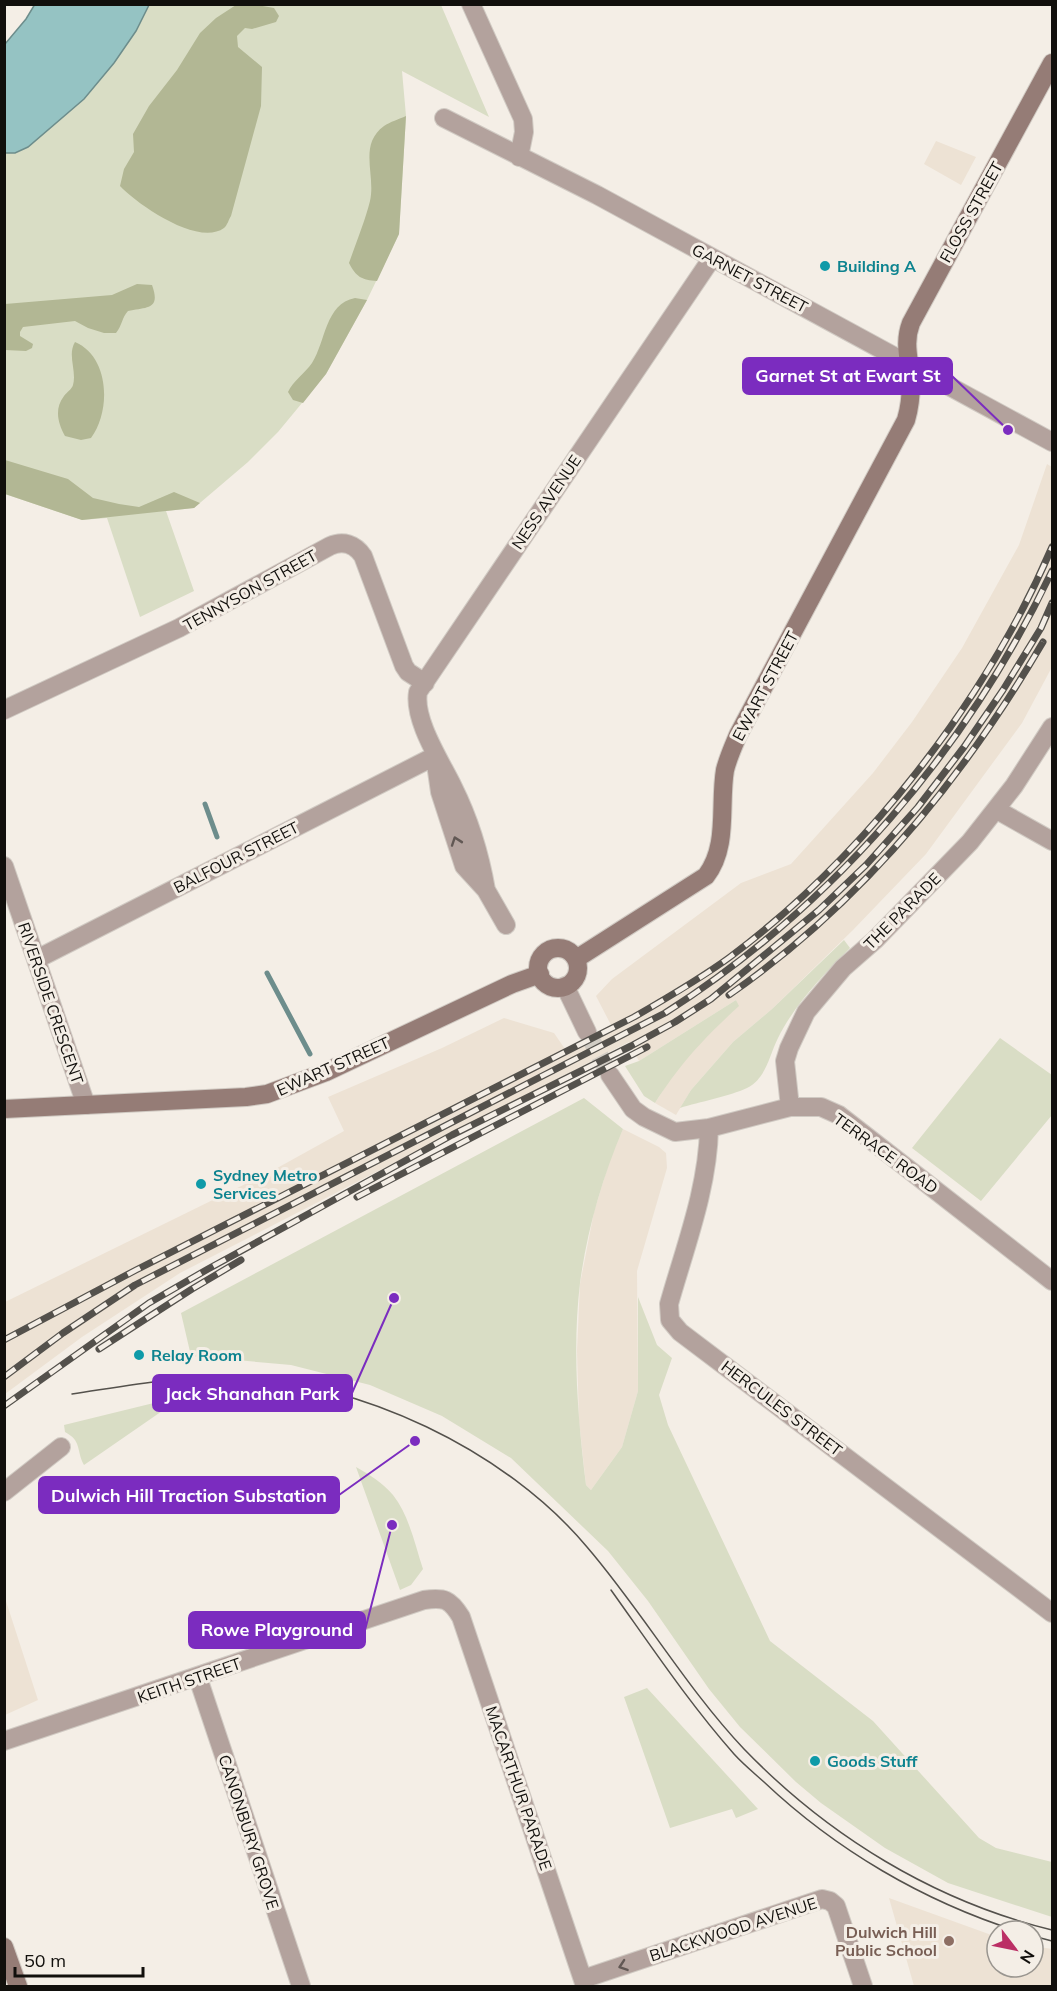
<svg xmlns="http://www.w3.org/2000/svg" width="1057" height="1991" font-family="Mulish,sans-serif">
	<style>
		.built { fill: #ede2d4 }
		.green { fill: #d9ddc5 }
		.forest { fill: #b2b794 }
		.water { fill: #95c3c3; stroke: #6d8d8c; stroke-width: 1.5 }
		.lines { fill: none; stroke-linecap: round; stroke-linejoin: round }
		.stream { stroke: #6d8d8c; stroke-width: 5 }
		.street-tunnel { stroke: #d2cdc5; stroke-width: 18; stroke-dasharray: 18 9; stroke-linecap: butt }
		.street-casing { stroke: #d0cac3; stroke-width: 20 }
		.secondary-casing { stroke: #d0cac3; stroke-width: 20 }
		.street { stroke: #b3a29d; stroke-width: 18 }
		.secondary { stroke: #957c76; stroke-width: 18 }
		.tram { stroke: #54514c; stroke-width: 1.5 }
		.rail-casing { stroke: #54514c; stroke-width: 7 }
		.rail { stroke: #f4eee6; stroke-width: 4.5; stroke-dasharray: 14; stroke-linecap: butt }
		.oneway { stroke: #625854 }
		.culture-dot { fill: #0f9aa8; stroke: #f4eee6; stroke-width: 2 }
		.education-dot { fill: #8d6e63; stroke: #f4eee6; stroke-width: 2 }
		.labels { text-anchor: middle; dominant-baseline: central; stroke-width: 6; stroke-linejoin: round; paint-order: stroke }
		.street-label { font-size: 16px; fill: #110f0c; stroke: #f4eee6 }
		.culture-label { font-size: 16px; font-weight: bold; fill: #0d838f; stroke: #f4eee6; text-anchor: start }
		.education-label { font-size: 16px; font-weight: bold; fill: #785e54; stroke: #f4eee6; text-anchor: end }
		.leader { fill: none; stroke: #7b2cbf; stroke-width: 2 }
		.callout-dot { fill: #7b2cbf; stroke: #f4eee6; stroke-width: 2 }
		.callout { fill: #7b2cbf; stroke: #7b2cbf; stroke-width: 2 }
		.callout-label { font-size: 18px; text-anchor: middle; font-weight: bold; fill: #fff }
	</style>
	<rect width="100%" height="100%" fill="#f4eee6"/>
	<!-- built -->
	<path class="built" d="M936,141L976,157L961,185L924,164Z
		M1047,464L1052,467V667L1022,723L926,854L853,930L772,1009L733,1042L691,1090L676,1115L655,1103L676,1070L701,1041L738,1006L736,1000L639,1061L629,1042L180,1273L82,1337L5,1394V1302L270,1172L344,1131L328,1097L442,1048L504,1018L554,1033L565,1049L611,1025L596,996L612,979L741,883L791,864L873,773L912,722L962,648L1019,545Z
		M623,1129L659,1147L666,1153L667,1168L637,1271L638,1391L622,1447L591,1490L586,1485L579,1420L577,1351L580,1284L594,1212L610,1159Z
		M5,1598L38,1700L5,1715H4Z
		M889,1898L997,1937V1967H1033V1946L1052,1949V1986H914Z"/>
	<!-- green -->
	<path class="green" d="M149,5H441L489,117L402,71L406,116L399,234L367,300L326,374L278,432L248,462L194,508L166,511L194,591L140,617L107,518L82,520L5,494L4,153H15L114,63L136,31Z
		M844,940L850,948C823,975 795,1004 778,1038C769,1056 766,1079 747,1088C730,1096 699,1102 680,1108L691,1090L733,1042L772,1009Z
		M736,1000L739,1006C704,1038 680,1064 655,1103L644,1096L625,1066L639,1061Z
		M1000,1038L1052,1075V1115L981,1201L912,1148Z
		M584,1098L623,1129C602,1178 587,1231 580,1283C572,1350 578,1419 586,1485L591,1490L622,1447L638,1391V1297L657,1345L672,1358L659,1395L668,1425L770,1641L873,1721L979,1838L996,1848L1052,1862V1917L948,1883L885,1848L821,1803L796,1782L740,1727L709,1689L648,1601L608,1551L511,1458L442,1416L370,1385L291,1365L191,1356L181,1313Z
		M166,1400L165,1409L84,1465C76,1450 82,1441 65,1432L64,1425Z
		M356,1467C370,1475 383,1483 393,1495C409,1515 415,1545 423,1569L411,1585L400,1590Z
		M647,1688L758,1809L736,1818L732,1809L670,1828L624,1697Z"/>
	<!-- forest -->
	<path class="forest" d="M236,5H257L274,8L279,16L276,22L252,29L245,28L237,36L238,47L262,67L261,106L231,216C229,219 227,226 224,228C198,247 137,204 120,186L124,169L134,152L133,134L149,106L177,70L200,33L216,18Z
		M406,116L399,234L377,281C362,280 356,277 349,263C356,243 365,221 370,201C376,175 358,145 384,126C390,122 399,119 406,116Z
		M137,284L152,285C161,310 147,307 128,311C122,317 122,326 116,333H104L88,328L75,321L23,327L20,332V336L33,344L32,348L26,351L5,350V304L112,295Z
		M355,298L367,300L326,374L303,403L293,400L288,392C293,381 305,373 312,363C326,341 325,304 355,298Z
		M75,342C110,357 111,411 91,438L81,440L65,436C58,423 54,409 64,396C67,392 72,389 73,385C77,371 67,355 75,342Z
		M5,460L68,479L93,498L119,504L139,507L174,492L200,503L194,508L82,520L5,494Z"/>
	<!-- water -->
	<path class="water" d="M35,4L149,5L136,31L114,63L84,99L28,147L15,153H5V44L26,19Z"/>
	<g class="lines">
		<!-- stream -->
		<path class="stream" d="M205,804L217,837
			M267,973L310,1054"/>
		<!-- street-tunnel -->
		<path class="street-tunnel" d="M587,1032L610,1075"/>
		<!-- street casing -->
		<g class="street-casing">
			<path id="street" d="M471,4L523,119L524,132L519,157
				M444,118L597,195L1052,442
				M4,710L179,628L330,546C343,540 355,544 363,556L404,666L408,672L425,683
				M436,764L440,792L464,866L486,890L506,925
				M997,810L1052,841
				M4,866L86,1105
				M486,890C480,855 469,819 453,787C441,762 413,720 418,692L712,258
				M37,959L435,756
				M565,986L587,1032
				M610,1075L633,1109L644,1117L675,1132L709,1128L790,1107H821L839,1115L1052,1281
				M790,1107L785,1061L789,1048L806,1012L843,968L875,940L970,842L1014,786L1052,727
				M709,1128C708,1188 685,1247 669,1304L670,1320L680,1332L1052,1613
				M4,1492L61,1447
				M198,1678L301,1986
				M4,1741L424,1600C444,1597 450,1599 461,1617L585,1986
				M583,1979L822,1899L830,1901L836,1906L863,1986"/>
		</g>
		<!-- secondary casing -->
		<g class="secondary-casing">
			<path id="secondary" d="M538 968a20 20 0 1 1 40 0a20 20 0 1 1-40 0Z
				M576,959L706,876C729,846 719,805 725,770C728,758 733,747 738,735L906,420C910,407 911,394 911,381C910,360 903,344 911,323L1052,63
				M4,1109L246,1097L267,1094L326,1072L512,984L540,974
				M4,1947L18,1986"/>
		</g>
		<!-- street -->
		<use href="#street" class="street"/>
		<!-- secondary -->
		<use href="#secondary" class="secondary"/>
		<!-- tram -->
		<path class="tram" d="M72,1394C126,1386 178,1376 232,1377C358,1380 506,1450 587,1547C642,1611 687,1689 744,1749C828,1836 934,1901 1052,1930
			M611,1590C651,1646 689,1703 734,1754C743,1764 754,1773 764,1782C836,1850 923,1901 1017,1931
			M1033,1936L1052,1941"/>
		<!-- rail casing -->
		<g class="rail-casing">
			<path id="rail" d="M729,995C860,904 963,779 1043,642
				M357,1197L647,1047
				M4,1340L136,1270L634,1017C667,998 700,979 730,957C865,856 986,701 1052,547
				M99,1349L192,1289L241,1260
				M4,1377L63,1333L135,1285L665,1013C833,906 967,750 1052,571
				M4,1406L149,1303L208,1269L452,1135L631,1046L675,1022L711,999L819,910L866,865L918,807L964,747L1003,690L1041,628L1052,603"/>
		</g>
		<!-- rail -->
		<use href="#rail" class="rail"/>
	</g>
	<!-- one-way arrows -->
	<defs><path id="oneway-chevron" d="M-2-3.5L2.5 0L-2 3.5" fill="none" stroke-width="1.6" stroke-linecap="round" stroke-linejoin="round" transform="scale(1.5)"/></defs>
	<g class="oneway">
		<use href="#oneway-chevron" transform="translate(456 841) rotate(-109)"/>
		<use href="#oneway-chevron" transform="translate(623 1966) rotate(161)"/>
	</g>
	<!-- markers -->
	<g class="culture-dot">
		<circle cx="825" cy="266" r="6"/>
		<circle cx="201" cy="1184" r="6"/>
		<circle cx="139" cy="1355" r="6"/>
		<circle cx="815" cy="1761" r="6"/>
	</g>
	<circle class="education-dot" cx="949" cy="1941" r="6"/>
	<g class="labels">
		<!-- street labels -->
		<g class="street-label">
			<text transform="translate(971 212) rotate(-61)">FLOSS STREET</text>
			<text transform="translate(750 278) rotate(28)">GARNET STREET</text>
			<text transform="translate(546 502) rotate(-56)">NESS AVENUE</text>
			<text transform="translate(250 590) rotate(-29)">TENNYSON STREET</text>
			<text transform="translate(765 686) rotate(-62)">EWART STREET</text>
			<text transform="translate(236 857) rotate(-27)">BALFOUR STREET</text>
			<text transform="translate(902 911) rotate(-45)">THE PARADE</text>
			<text transform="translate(51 1003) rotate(71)">RIVERSIDE CRESCENT</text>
			<text transform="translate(333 1066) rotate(-24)">EWART STREET</text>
			<text transform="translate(886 1153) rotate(36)">TERRACE ROAD</text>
			<text transform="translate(782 1408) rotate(37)">HERCULES STREET</text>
			<text transform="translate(189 1680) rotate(-19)">KEITH STREET</text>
			<text transform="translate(519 1788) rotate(71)">MACARTHUR PARADE</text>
			<text transform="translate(249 1832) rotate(72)">CANONBURY GROVE</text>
			<text transform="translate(733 1929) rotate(-18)">BLACKWOOD AVENUE</text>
		</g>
		<!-- culture labels -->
		<g class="culture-label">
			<text x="837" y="266">Building A</text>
			<text x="213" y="1175">Sydney Metro<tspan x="213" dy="18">Services</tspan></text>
			<text x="151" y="1355">Relay Room</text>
			<text x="827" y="1761">Goods Stuff</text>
		</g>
		<!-- education labels -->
		<g class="education-label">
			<text x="937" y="1932">Dulwich Hill<tspan x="937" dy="18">Public School</tspan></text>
		</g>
	</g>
	<!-- callouts -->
	<path class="leader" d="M1008 430L952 376M394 1298L352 1393M415 1441L339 1495M392 1525L365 1630"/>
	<g class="callout-dot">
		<circle cx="1008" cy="430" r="6"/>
		<circle cx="394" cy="1298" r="6"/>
		<circle cx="415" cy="1441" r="6"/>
		<circle cx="392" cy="1525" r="6"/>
	</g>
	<g class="callout">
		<rect x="743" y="358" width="209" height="36" rx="6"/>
		<rect x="153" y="1375" width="199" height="36" rx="6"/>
		<rect x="39" y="1477" width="300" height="36" rx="6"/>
		<rect x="189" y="1612" width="176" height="36" rx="6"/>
	</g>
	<g class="callout-label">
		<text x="848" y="382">Garnet St at Ewart St</text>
		<text x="252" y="1400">Jack Shanahan Park</text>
		<text x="189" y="1502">Dulwich Hill Traction Substation</text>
		<text x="277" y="1636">Rowe Playground</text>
	</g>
	<!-- border -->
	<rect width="1057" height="1991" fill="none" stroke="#110f0c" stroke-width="12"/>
	<!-- north arrow -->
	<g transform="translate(1015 1949) rotate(122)"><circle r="28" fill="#f4eee6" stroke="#99958f" stroke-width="1.5"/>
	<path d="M0-4.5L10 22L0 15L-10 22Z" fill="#bb2f65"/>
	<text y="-9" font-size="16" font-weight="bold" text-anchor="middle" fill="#110f0c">N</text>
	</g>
	<!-- scale -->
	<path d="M15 1967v9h128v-9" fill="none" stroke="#110f0c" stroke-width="3"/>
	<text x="24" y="1967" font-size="18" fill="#110f0c" stroke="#f4eee6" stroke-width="4.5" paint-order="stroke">50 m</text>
</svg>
